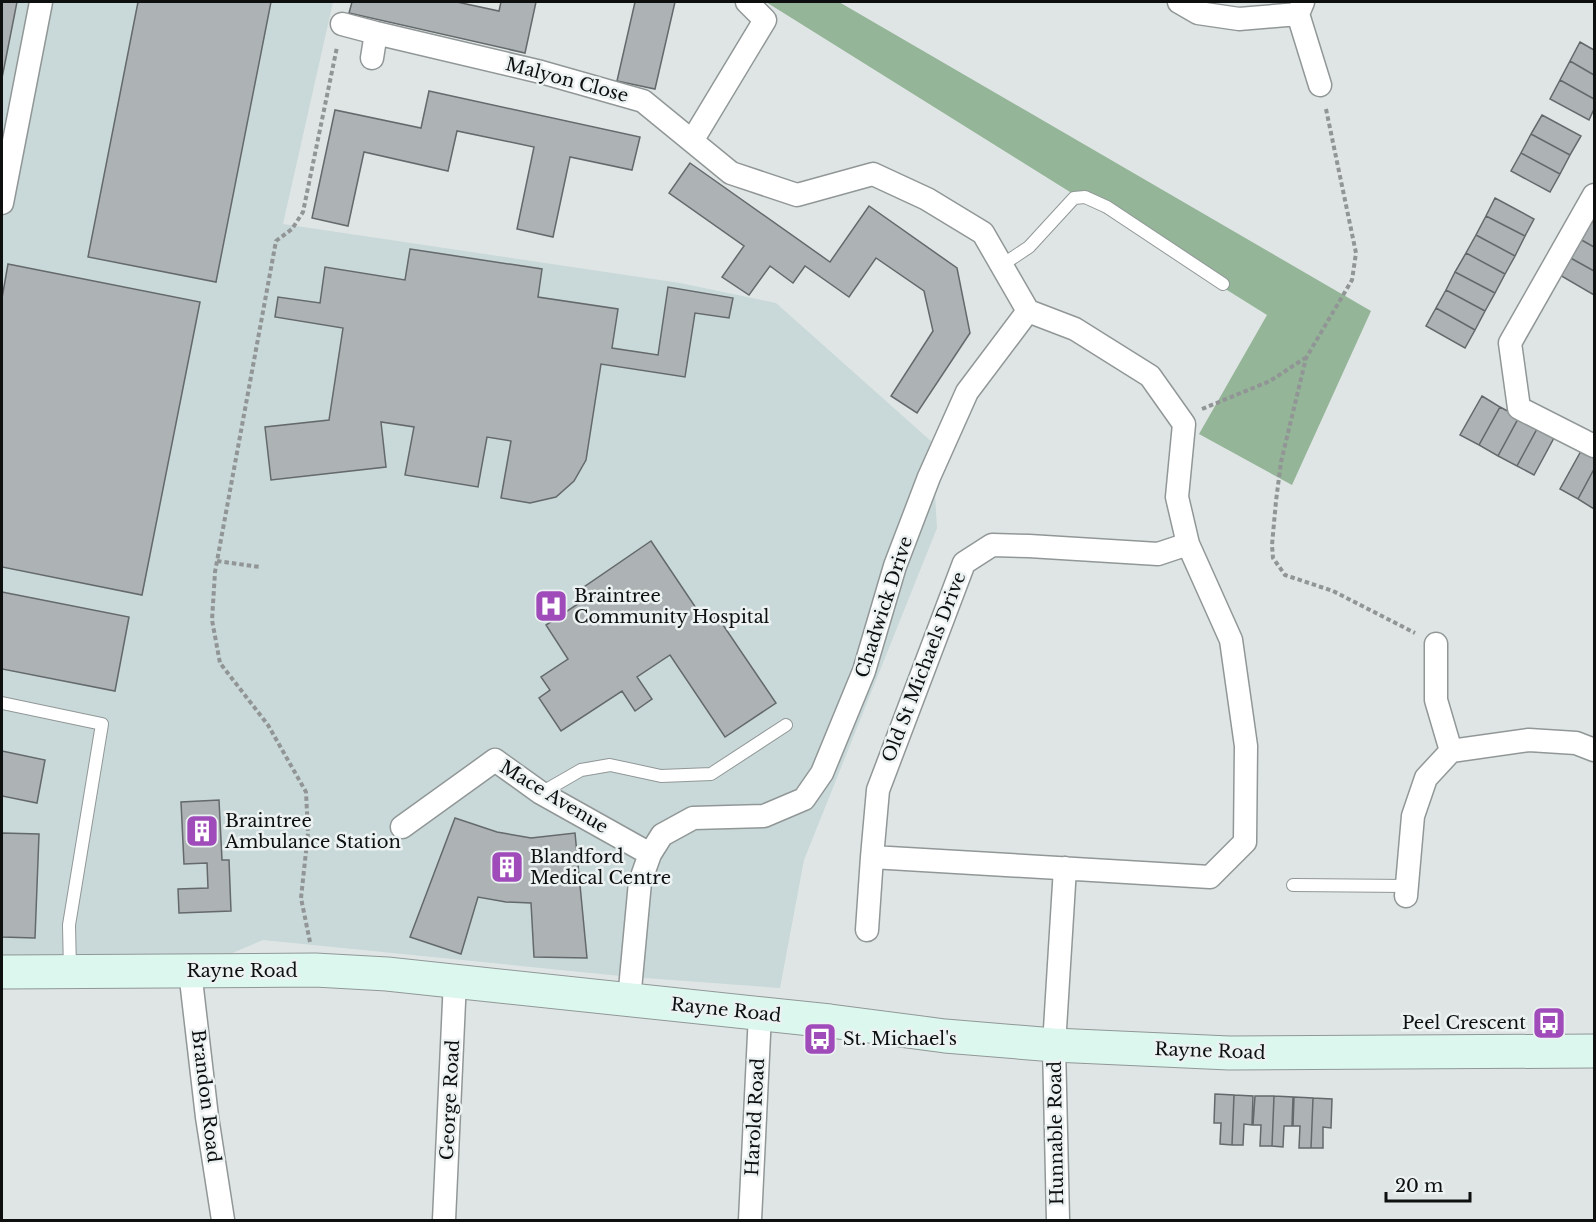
<svg xmlns="http://www.w3.org/2000/svg" width="1596" height="1222" font-family="'Libre Baskerville',serif">
	<style>
		.built { fill: #c9d8d8 }
		.forest { fill: #94b598 }
		.building { fill: #adb2b4; stroke: #64696b; stroke-width: 1.5 }
		.lines { fill: none; stroke-linecap: round; stroke-linejoin: round }
		.lane-casing { stroke: #919797; stroke-width: 14 }
		.street-casing { stroke: #919797; stroke-width: 25 }
		.secondary-casing { stroke: #919797; stroke-width: 35 }
		.path { stroke: #919595; stroke-width: 4; stroke-dasharray: 4.5 3; stroke-linecap: butt }
		.lane { stroke: #fff; stroke-width: 12 }
		.street { stroke: #fff; stroke-width: 22 }
		.secondary { stroke: #dbf7ee; stroke-width: 33 }
		.labels { text-anchor: middle; dominant-baseline: central; stroke-width: 5; stroke-linejoin: round; paint-order: stroke }
		.street-label { font-size: 18px; fill: #0e1010; stroke: #ecf2f2 }
		.poi-label { font-size: 18px; fill: #0e1010; stroke: #ecf2f2; text-anchor: start }
	</style>
	<rect width="100%" height="100%" fill="#dfe5e5"/>
	<!-- built -->
	<path class="built" d="M2,2H333L283,224L680,283L776,303L932,442L937,528L804,860L780,988L631,977L263,940L190,971L2,972Z"/>
	<!-- forest -->
	<path class="forest" d="M766,2H839L1371,311L1292,485L1199,434L1267,315Z"/>
	<!-- building -->
	<path class="building" d="M2,2H17L2,78Z
		M138,2H271L216,282L88,257Z
		M352,2H457L499,11L501,2H536L525,53L349,13Z
		M635,2H675L655,89L617,81Z
		M1580,42L1594,50V75L1570,61Z
		M1570,61L1594,75V99L1560,80Z
		M1560,80L1594,99V109L1589,120L1550,99Z
		M429,91L640,137L632,170L570,157L553,237L517,229L534,147L457,131L448,171L364,152L348,226L312,218L335,110L421,128Z
		M1542,115L1581,136L1570,155L1531,134Z
		M1531,134L1570,155L1560,174L1521,153Z
		M1521,153L1560,174L1550,192L1511,171Z
		M690,163L830,262L869,206L957,268L970,333L917,413L891,396L933,331L924,291L876,258L849,297L805,266L793,283L770,266L749,295L722,277L744,246L669,193Z
		M1495,198L1534,219L1525,236L1486,216Z
		M1486,216L1525,236L1515,256L1476,235Z
		M1587,219L1594,223V247L1578,238Z
		M1476,235L1515,256L1505,274L1466,253Z
		M1578,238L1594,247V271L1567,256Z
		M410,249L542,269L538,297L618,309L612,348L658,355L668,287L733,298L729,318L695,313L685,377L601,364L586,460L574,481L556,497L530,503L501,498L511,441L487,437L478,487L405,475L414,427L381,422L386,467L271,480L265,427L329,420L343,328L275,317L278,297L320,303L325,267L405,280Z
		M1466,253L1505,274L1495,293L1455,272Z
		M1567,256L1594,271V295L1558,274Z
		M8,264L200,302L142,595L2,567V298Z
		M1455,272L1495,293L1485,311L1446,290Z
		M1446,290L1485,311L1475,330L1436,308Z
		M1436,308L1475,330L1465,348L1426,326Z
		M1482,396L1500,407L1479,445L1460,435Z
		M1500,407L1519,417L1498,456L1479,445Z
		M1519,417L1538,427L1517,466L1498,456Z
		M1538,427L1555,436L1534,475L1517,466Z
		M1581,451L1594,458V469L1578,499L1560,489Z
		M1594,469V509L1578,499Z
		M651,541L706,623L717,616L776,703L725,737L670,655L637,677L652,699L635,711L622,691L561,731L539,698L550,690L541,677L568,659L546,625L587,598L581,589Z
		M2,592L129,617L115,691L2,669Z
		M2,751L45,760L37,803L2,796Z
		M219,800L222,860H229L231,911L179,913L178,889L208,888L207,863L184,864L181,802Z
		M455,818L497,832L531,838L575,833L587,958L534,957L531,903L506,902L478,897L461,954L410,937Z
		M2,833L39,834L35,938L2,937Z
		M1215,1094L1234,1095L1232,1145L1220,1144L1221,1123H1214Z
		M1234,1095L1253,1096L1252,1125L1244,1124L1243,1145H1232Z
		M1255,1096H1274L1272,1146H1260L1261,1125H1253Z
		M1274,1096L1293,1097L1292,1126H1284L1283,1147L1272,1146Z
		M1294,1097L1313,1098L1311,1148H1299L1300,1126H1293Z
		M1313,1098L1332,1099L1331,1128L1323,1127V1148H1311Z"/>
	<g class="lines">
		<!-- lane casing -->
		<g class="lane-casing">
			<path id="lane" d="M1002,265L1029,247L1074,198L1085,197L1107,207L1223,284
				M2,703L102,724L69,925L70,971
				M541,793L581,770L610,765L661,776L711,774L786,725
				M1293,885L1407,886"/>
		</g>
		<!-- street casing -->
		<g class="street-casing">
			<path id="street" d="M1179,2L1198,13L1239,19L1298,14L1303,2
				M1298,14L1320,85
				M342,24L376,33L541,72L643,101L731,173L797,195L873,174L927,199L983,233L1028,311
				M372,58L376,33
				M692,141L765,20L747,2
				M1594,195L1510,343L1519,408L1594,446
				M2,203L41,2
				M1436,644V700L1451,751
				M402,827L495,760L541,793L650,854
				M1406,896L1413,816L1426,778L1451,751L1529,740L1576,743L1594,750
				M867,930L872,857
				M190,971L207,1117L223,1220
				M629,1000L640,882L650,854L662,835L693,818L764,816L804,799L822,773L864,671L895,566L929,477L967,392L1028,311L1075,329L1150,376L1184,424L1177,497L1188,544L1231,640L1246,746L1245,842L1210,877L872,857L878,790L964,563L992,545L1029,546L1158,554L1188,544
				M444,1220L455,980
				M750,1220L760,1014
				M1058,1220L1054,1045L1065,868"/>
		</g>
		<!-- secondary casing -->
		<g class="secondary-casing">
			<path id="secondary" d="M2,972L315,970L387,974L830,1021L945,1036L1054,1045L1229,1053L1594,1051"/>
		</g>
		<!-- path -->
		<path class="path" d="M1326,109L1356,253L1352,280L1306,358L1281,462L1276,501L1272,545L1273,558L1285,575L1333,591L1415,633
			M1202,409L1270,381L1305,358
			M217,561L260,567
			M310,942L301,898L308,833L306,792L268,725L220,663L212,620L215,572L276,241L292,229L303,212L337,47"/>
		<!-- lane -->
		<use href="#lane" class="lane"/>
		<!-- street -->
		<use href="#street" class="street"/>
		<!-- secondary -->
		<use href="#secondary" class="secondary"/>
	</g>
	<!-- icons -->
	<defs>
		<g id="hospital-square" transform="scale(1.725)"><rect x="-9" y="-9" width="18" height="18" rx="4" fill="#9f4bb9" stroke="#ecf2f2"/><path d="M-5-5h3v3.5h4V-5h3V5h-3V1.5h-4V5h-3Z" fill="#fff"/></g>
		<g id="building-square" transform="scale(1.725)"><rect x="-9" y="-9" width="18" height="18" rx="4" fill="#9f4bb9" stroke="#ecf2f2"/><path d="M-4-6H4V6H1V3H-1V6H-4ZM-2.5-4.3h1.7v1.8h-1.7ZM.8-4.3h1.7v1.8H.8ZM-2.5-1h1.7V.8h-1.7ZM.8-1h1.7V.8H.8Z" fill="#fff"/></g>
		<g id="bus-square" transform="scale(1.725)"><rect x="-9" y="-9" width="18" height="18" rx="4" fill="#9f4bb9" stroke="#ecf2f2"/><path d="M-5-6H5V4H4V6H2V4H-2V6H-4V4H-5ZM-3.5-4V0h7V-4ZM-3.5 1.2v1.5H-2V1.2ZM2 1.2v1.5H3.5V1.2Z" fill="#fff"/></g>
	</defs>
	<g fill-rule="evenodd">
		<use href="#hospital-square" x="551" y="606"/>
		<use href="#building-square" x="202" y="831"/>
		<use href="#building-square" x="507" y="867"/>
		<use href="#bus-square" x="1549" y="1023"/>
		<use href="#bus-square" x="820" y="1039"/>
	</g>
	<g class="labels">
		<!-- street labels -->
		<g class="street-label">
			<text transform="translate(567 80) rotate(15)">Malyon Close</text>
			<text transform="translate(884 607) rotate(-72)">Chadwick Drive</text>
			<text transform="translate(924 667) rotate(-69)">Old St Michaels Drive</text>
			<text transform="translate(554 797) rotate(31)">Mace Avenue</text>
			<text x="242" y="971">Rayne Road</text>
			<text transform="translate(726 1010) rotate(6)">Rayne Road</text>
			<text transform="translate(1210 1051) rotate(2)">Rayne Road</text>
			<text transform="translate(206 1096) rotate(83)">Brandon Road</text>
			<text transform="translate(450 1100) rotate(-87)">George Road</text>
			<text transform="translate(755 1117) rotate(-87)">Harold Road</text>
			<text transform="translate(1056 1133) rotate(-91)">Hunnable Road</text>
		</g>
		<!-- poi labels -->
		<g class="poi-label">
			<text x="574" y="596">Braintree<tspan x="574" dy="21">Community Hospital</tspan></text>
			<text x="225" y="821">Braintree<tspan x="225" dy="21">Ambulance Station</tspan></text>
			<text x="530" y="857">Blandford<tspan x="530" dy="21">Medical Centre</tspan></text>
			<text x="1526" y="1023" text-anchor="end">Peel Crescent</text>
			<text x="843" y="1039">St. Michael's</text>
		</g>
	</g>
	<!-- border -->
	<rect width="1596" height="1222" fill="none" stroke="#0e1010" stroke-width="6"/>
	<!-- scale -->
	<path d="M1386 1192v9h84v-9" fill="none" stroke="#0e1010" stroke-width="3"/>
	<text x="1395" y="1192" font-size="18" fill="#0e1010" stroke="#ecf2f2" stroke-width="4.5" paint-order="stroke">20 m</text>
</svg>
